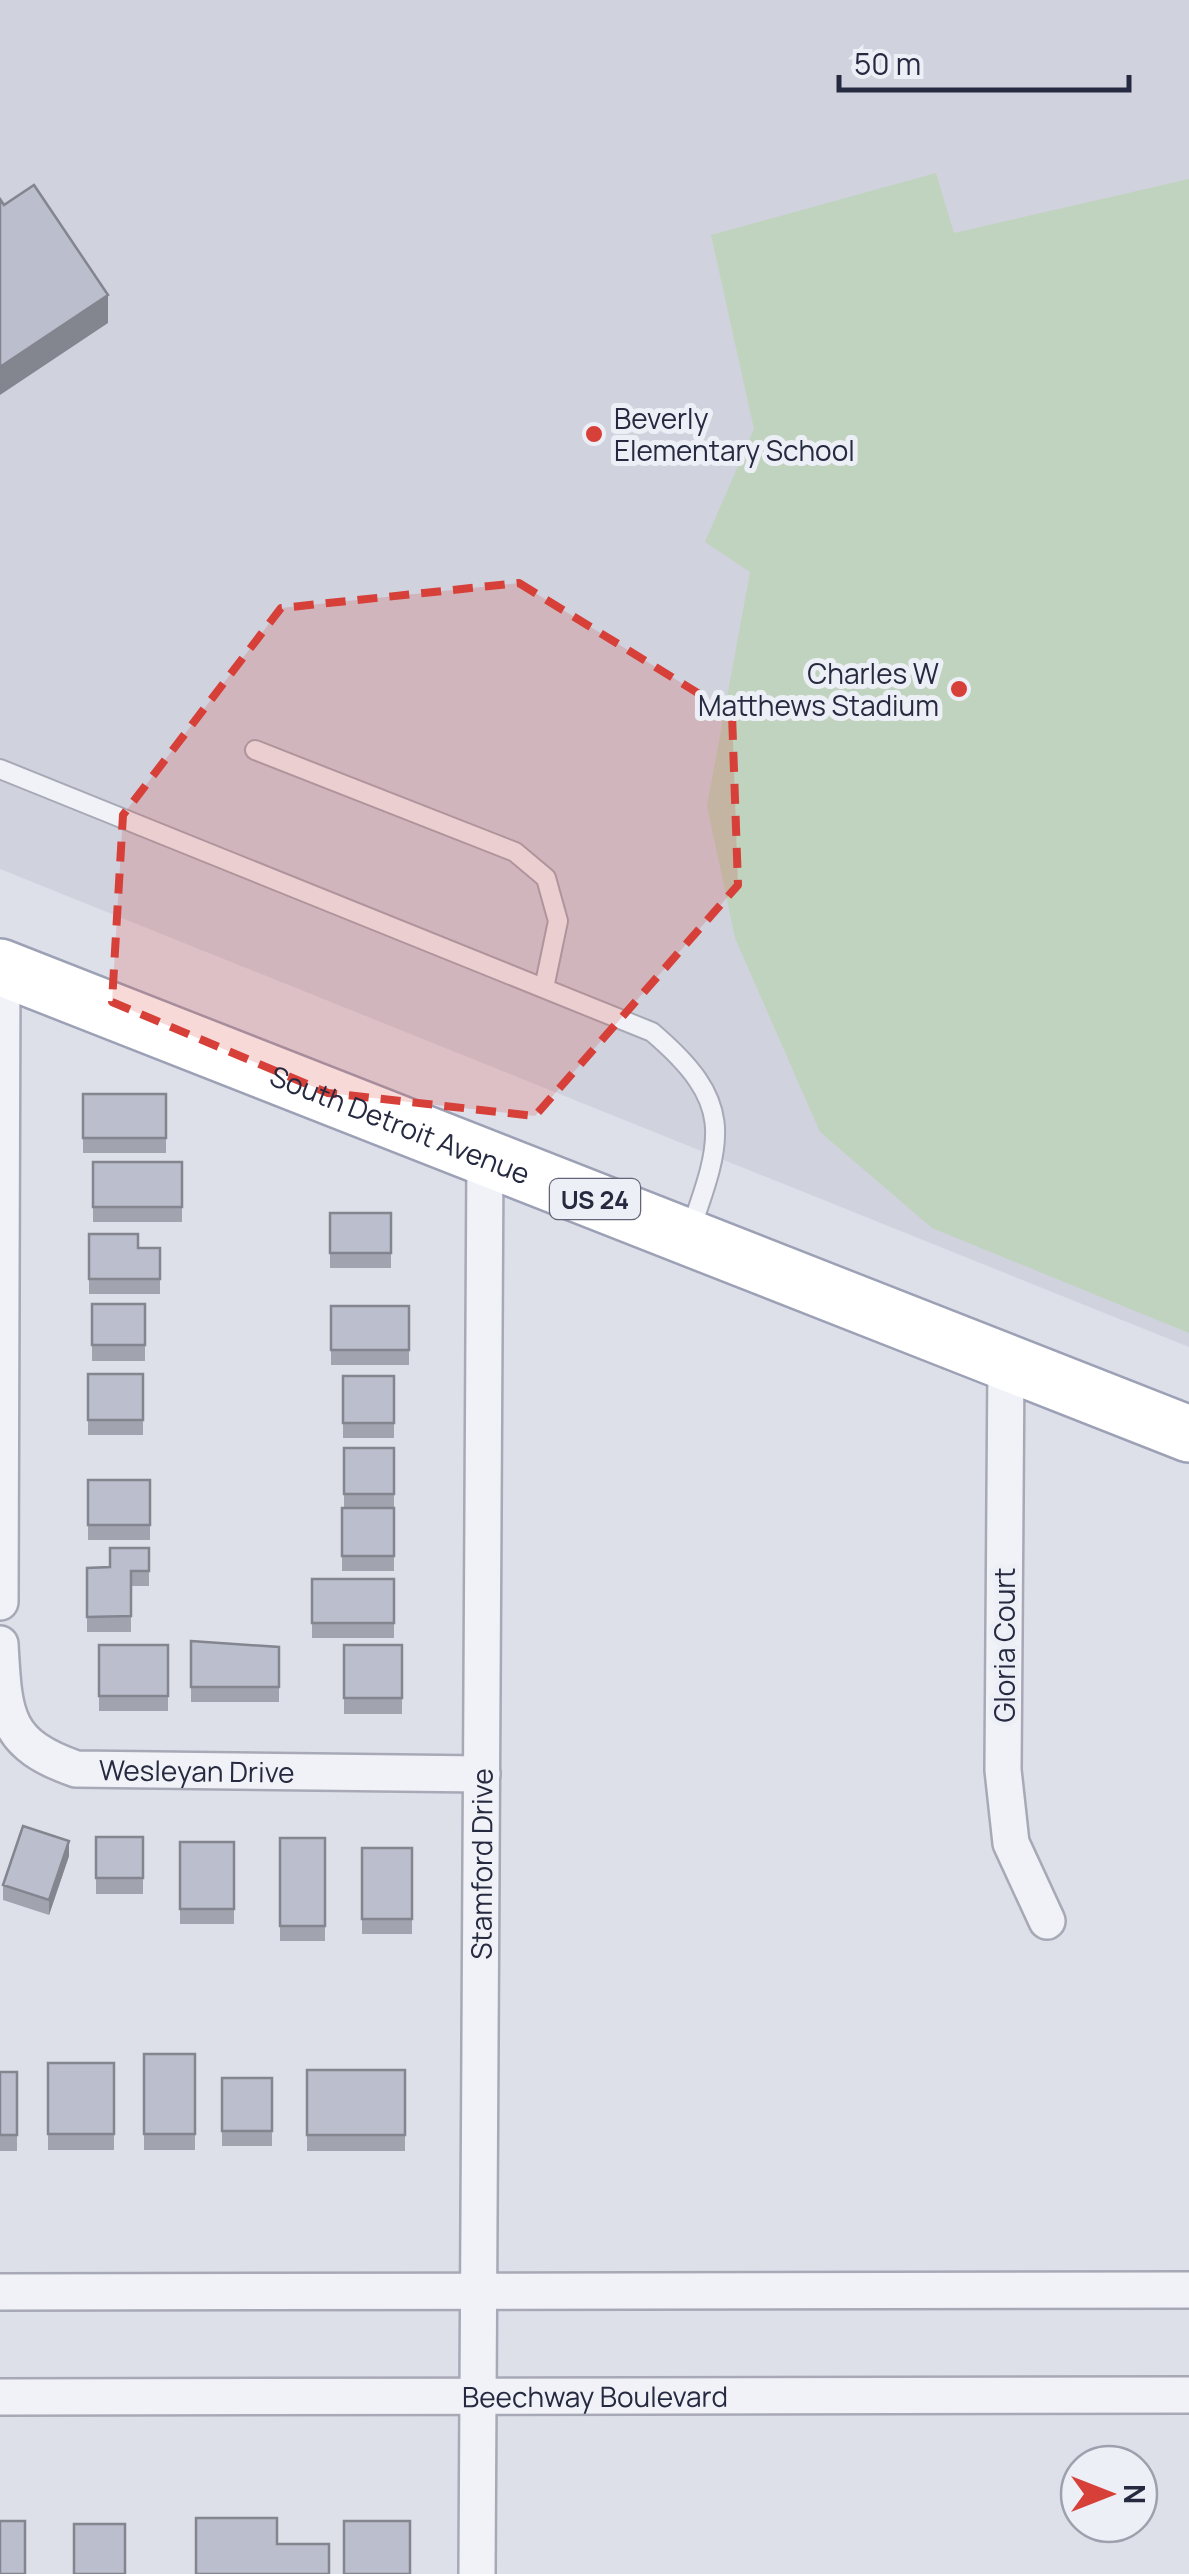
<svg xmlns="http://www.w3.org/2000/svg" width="1189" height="2574" font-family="Manrope,sans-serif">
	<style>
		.built { fill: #d0d2de }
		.green { fill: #c0d3be }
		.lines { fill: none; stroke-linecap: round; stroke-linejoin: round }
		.lane-casing { stroke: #a7a9b6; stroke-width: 22 }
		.street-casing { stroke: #a7a9b6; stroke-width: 40 }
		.primary-casing { stroke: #9ca1b5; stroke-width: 60 }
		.lane { stroke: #f1f2f7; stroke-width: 18 }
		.street { stroke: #f1f2f7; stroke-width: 35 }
		.primary { stroke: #fff; stroke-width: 55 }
		.wall { fill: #a1a3af }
		.shaded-wall { fill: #83858f }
		.building { fill: #bbbecc; stroke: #83858f; stroke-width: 2.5 }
		.marked { fill: #d73f39; fill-opacity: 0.2; stroke: #d73f39; stroke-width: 8; stroke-dasharray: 20 12; stroke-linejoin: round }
		.poi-dot { fill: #d73f39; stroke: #edeff6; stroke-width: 4 }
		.labels { text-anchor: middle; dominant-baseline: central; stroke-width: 10; stroke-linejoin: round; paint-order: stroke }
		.shield { fill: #edeff6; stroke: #626577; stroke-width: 2.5 }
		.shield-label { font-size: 25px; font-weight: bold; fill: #262a40 }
		.poi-label { font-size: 28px; fill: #262a40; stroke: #edeff6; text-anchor: start }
		.street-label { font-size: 28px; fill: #262a40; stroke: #edeff6 }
	</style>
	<rect width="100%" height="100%" fill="#dee0e9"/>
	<!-- built -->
	<path class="built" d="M0,0H1189V1347L0,869Z"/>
	<!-- green -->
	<path class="green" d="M936,173L954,233L1189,179V1333L932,1228L820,1132L735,938L707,806L750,572L705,542L754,429L711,235Z"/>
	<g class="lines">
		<!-- lane casing -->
		<g class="lane-casing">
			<path id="lane" d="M255,750L515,852L546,878L558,921L544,988
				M0,769L652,1032C734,1102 724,1136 690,1231"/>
		</g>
		<!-- street casing -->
		<g class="street-casing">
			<g id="street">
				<path d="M1006,1362L1003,1770L1011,1843L1047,1921"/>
				<path d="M0,1602L2,968"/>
				<path id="s1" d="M0,1644C4,1715 4,1744 76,1769L482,1774"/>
				<path d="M0,2292L1189,2290"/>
				<path id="s2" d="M0,2397L1189,2395"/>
				<path id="s3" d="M477,2574L485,1156"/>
			</g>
		</g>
		<!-- primary casing -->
		<g class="primary-casing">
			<g id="primary">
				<path id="s4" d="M0,967L1189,1434"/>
			</g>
		</g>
		<!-- lane -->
		<use href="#lane" class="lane"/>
		<!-- street -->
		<use href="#street" class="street"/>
		<!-- primary -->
		<use href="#primary" class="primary"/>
	</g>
	<!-- wall -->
	<path class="wall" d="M83,1094H166V1153H83Z
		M93,1162H182V1222H93Z
		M330,1213H391V1268H330Z
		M89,1234L138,1248H160V1294H89Z
		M92,1304H145V1361H92Z
		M331,1306H409V1365H331Z
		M88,1374H143V1435H88Z
		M343,1376H394V1438H343Z
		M344,1448H394V1571H342V1508H344Z
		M88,1480H150V1540H88Z
		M149,1548V1586H131V1632H87V1568L110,1567Z
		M312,1579H394V1638H312Z
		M191,1641L279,1647V1702H191Z
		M99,1645H168V1711H99Z
		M344,1645H402V1714H344Z
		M96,1837H143V1894H96Z
		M280,1838H325V1941H280Z
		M180,1842H234V1924H180Z
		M362,1848H412V1934H362Z
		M69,1856L49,1915L3,1900V1885Z
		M144,2054H195V2150H144Z
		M48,2063H114V2150H48Z
		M307,2070H405V2151H307Z
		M0,2072H17V2151H0Z
		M222,2078H272V2146H222Z"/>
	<!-- shaded-wall -->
	<path class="shaded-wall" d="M108,295V323L0,395V367Z
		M69,1841V1856L49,1915V1900Z"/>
	<!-- building -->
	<path class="building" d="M34,185L108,295L0,367V199L4,205Z
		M83,1094H166V1138H83Z
		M93,1162H182V1207H93Z
		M330,1213H391V1253H330Z
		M89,1234H138V1248H160V1279H89Z
		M92,1304H145V1345H92Z
		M331,1306H409V1350H331Z
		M88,1374H143V1420H88Z
		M343,1376H394V1423H343Z
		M344,1448H394V1494H344Z
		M88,1480H150V1525H88Z
		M342,1508H394V1556H342Z
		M110,1548H149V1571H131V1616L87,1617V1568L110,1567Z
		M312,1579H394V1623H312Z
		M191,1641L279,1647V1687H191Z
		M99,1645H168V1696H99Z
		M344,1645H402V1698H344Z
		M23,1826L69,1841L49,1900L3,1885Z
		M96,1837H143V1878H96Z
		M280,1838H325V1926H280Z
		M180,1842H234V1909H180Z
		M362,1848H412V1919H362Z
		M144,2054H195V2134H144Z
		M48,2063H114V2134H48Z
		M307,2070H405V2135H307Z
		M0,2072H17V2135H0Z
		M222,2078H272V2131H222Z
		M196,2518H277V2544H329V2574H196Z
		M0,2521H25V2574H0Z
		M344,2521H410V2574H344Z
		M74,2524H125V2574H74Z"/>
	<!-- marked area -->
	<path class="marked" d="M519,583L732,714L738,885L535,1116L328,1093L112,1002L123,815L281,608Z"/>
	<!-- markers -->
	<g class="poi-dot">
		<circle cx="594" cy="434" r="10"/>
		<circle cx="959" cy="689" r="10"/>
	</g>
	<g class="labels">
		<!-- shield labels -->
		<rect class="shield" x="550" y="1179" width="90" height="40" rx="8"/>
		<g class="shield-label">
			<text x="595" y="1199">US 24</text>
		</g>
		<!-- poi labels -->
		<g class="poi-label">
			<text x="614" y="418">Beverly<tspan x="614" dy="32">Elementary School</tspan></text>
			<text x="939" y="673" text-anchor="end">Charles W<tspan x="939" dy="32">Matthews Stadium</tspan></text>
		</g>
		<!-- street labels -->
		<g class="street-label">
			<text stroke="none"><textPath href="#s4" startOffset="430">South Detroit Avenue</textPath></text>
			<text transform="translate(1004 1645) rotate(-90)">Gloria Court</text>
			<text stroke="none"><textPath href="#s1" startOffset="282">Wesleyan Drive</textPath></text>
			<text stroke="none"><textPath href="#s3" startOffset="710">Stamford Drive</textPath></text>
			<text stroke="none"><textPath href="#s2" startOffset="595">Beechway Boulevard</textPath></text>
		</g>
	</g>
	<!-- north arrow -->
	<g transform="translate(1109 2494) rotate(90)"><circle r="48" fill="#edeff6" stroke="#9da0ad" stroke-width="2.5"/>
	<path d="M0-8L18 38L0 25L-18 38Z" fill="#d73f39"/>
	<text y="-15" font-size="28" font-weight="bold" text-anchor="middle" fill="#262a40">N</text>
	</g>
	<!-- scale -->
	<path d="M839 75v15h290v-15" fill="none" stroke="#262a40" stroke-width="5"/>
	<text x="854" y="75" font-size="30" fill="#262a40" stroke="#edeff6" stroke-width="8" paint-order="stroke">50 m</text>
</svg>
